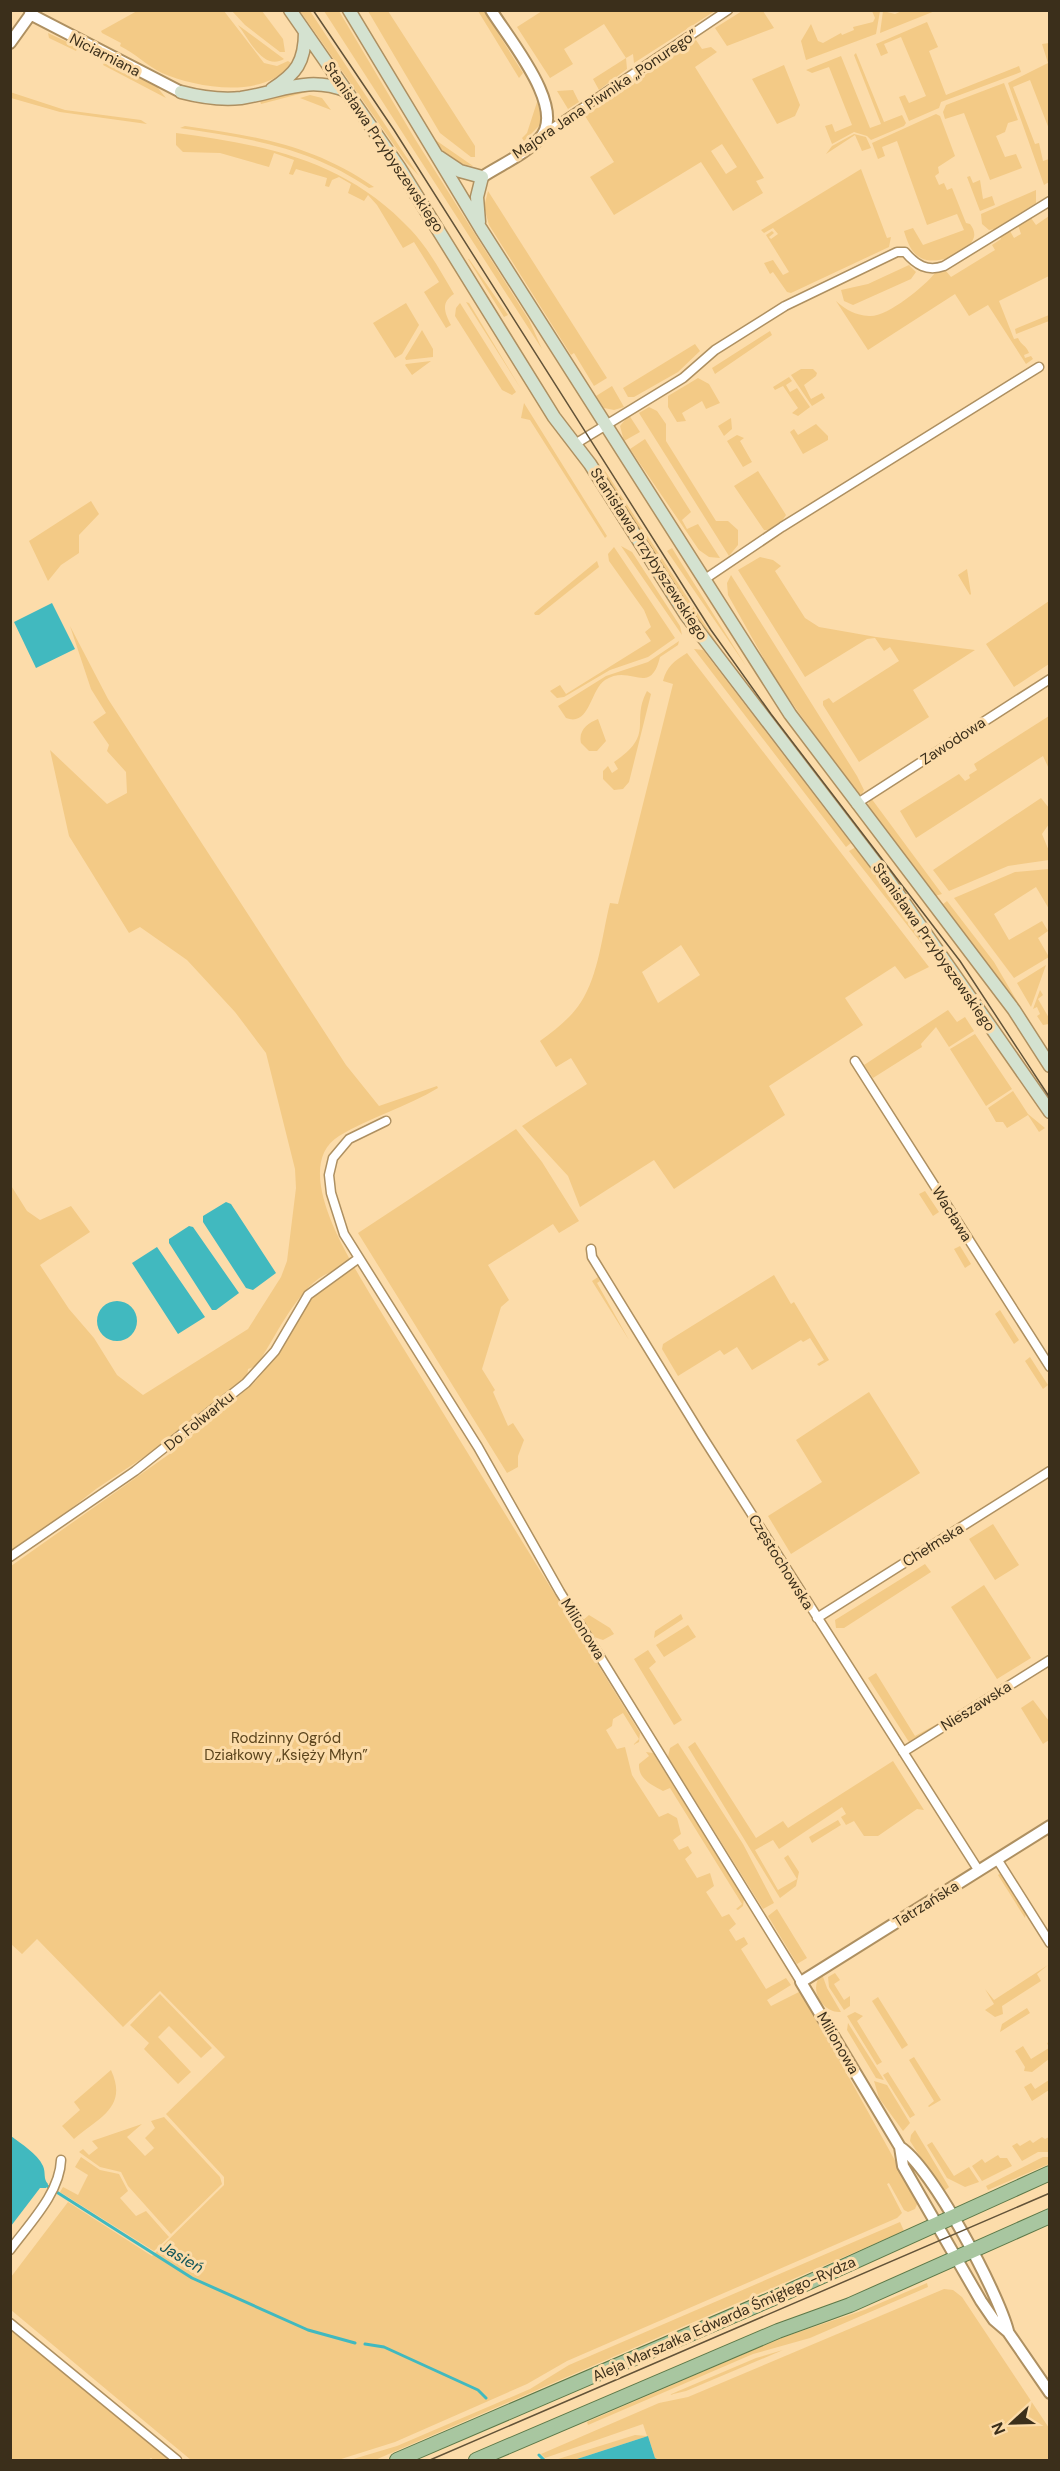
<svg xmlns="http://www.w3.org/2000/svg" width="1060" height="2471" font-family="'DM Sans',sans-serif">
	<style>
		.green { fill: #f3ca86; fill-rule: evenodd }
		.water { fill: #41b9bf }
		.lines { fill: none; stroke-linecap: round; stroke-linejoin: round }
		.stream { stroke: #41b9bf; stroke-width: 3 }
		.minor-casing { stroke: #ae9061; stroke-width: 11 }
		.tertiary-casing { stroke: #ae9061; stroke-width: 14 }
		.secondary-casing { stroke: #ae9061; stroke-width: 15 }
		.primary-casing { stroke: #5c7848; stroke-width: 16 }
		.minor { stroke: #fff; stroke-width: 8 }
		.tertiary { stroke: #fff; stroke-width: 10 }
		.secondary { stroke: #d4e2d0; stroke-width: 12 }
		.primary { stroke: #a8c6a0; stroke-width: 14 }
		.tram { stroke: #635338; stroke-width: 1.5 }
		.labels { text-anchor: middle; dominant-baseline: central; stroke-width: 6; stroke-linejoin: round; paint-order: stroke }
		.street-label { font-size: 15px; fill: #3b2f1b; stroke: #fcdcaa }
		.park-label { font-size: 15px; fill: #5c451d; stroke: #fcdcaa }
		.water-label { font-size: 16px; font-style: italic; fill: #125659; stroke: #fcdcaa }
	</style>
	<rect width="100%" height="100%" fill="#fcdcaa"/>
	<!-- green -->
	<path class="green" d="M137,11H224L264,63L277,66L288,61L291,63C266,100 196,88 162,73C147,66 135,53 120,46L121,43L102,33L101,31Z
		M232,11H262L283,39L285,52H280L245,25Z
		M300,11H310L419,176L406,162Z
		M324,11H339L415,139L529,320L542,349Z
		M368,11H388L475,146V157H471L440,133Z
		M478,11H484L523,73L519,78Z
		M542,11V10L715,11L634,63L633,54L626,58L627,69L599,90L593,79L626,58L604,24L564,49L573,64L550,78L517,27Z
		M742,11H763L774,28L727,46L715,28Z
		M872,11H880L876,34L806,60L801,41L811,24L818,41L823,43L841,33L842,35L854,30L853,27L873,22L875,18Z
		M883,11L895,14L902,11H935L880,33Z
		M927,22L938,47L929,51L946,95L1019,66L1021,72L941,102L939,108L909,121L899,97L905,95L909,103L926,96L901,37L884,44L888,53L881,56L876,44Z
		M238,25L284,59C263,71 249,39 238,25Z
		M48,33L78,47L76,51L49,38Z
		M696,40L702,49L711,47L717,52L695,67L764,178L756,181L763,193L733,211L701,162L614,215L590,177L614,162L585,116ZM722,144L737,167L726,174L711,151Z
		M1049,43V129L1030,80L1013,87L1035,144L1039,143L1043,161L1049,159V182L1044,185L1008,83L1048,63L1042,44Z
		M856,53L884,122L902,115L906,123L904,126L871,140L867,136L854,132L832,144L825,126L832,124L835,132L852,125L829,67L812,73L806,70L841,56L870,128L881,124L854,55Z
		M105,61L157,87L166,98L103,65Z
		M784,65L800,105L795,116L777,124L752,79Z
		M1004,83L1018,120L1008,123L1005,132L996,136L1005,157L1016,154L1022,168L990,180L964,113L945,119L943,112L946,105Z
		M307,88L311,91L261,104L260,101Z
		M573,90L579,102L568,109L557,91Z
		M10,92L65,110L141,120L147,124L60,112L11,98Z
		M310,95L322,98L331,110L300,98Z
		M538,99L541,106V124L524,141L522,138L527,133Z
		M936,114L940,116L955,156L938,167L939,173L935,176L939,185L944,183L947,190L952,188L966,223L970,224C973,228 975,232 974,237C969,254 936,266 921,258C911,253 907,241 904,231L913,228L923,245L964,230L957,214L927,225L897,141L882,147L885,156L878,159L872,143Z
		M185,126C256,136 313,145 374,187L369,188C311,148 249,138 180,128Z
		M176,133C266,145 346,160 411,230C428,248 441,272 454,294C440,303 445,313 451,325L446,328L424,292L439,282L414,242L403,248L377,205L368,195L364,201L348,193L351,184L339,177L332,180L329,187L325,186L327,178L296,169L293,175L289,174L294,160L274,153L269,167L220,153L183,152L176,145Z
		M854,134L866,137L871,148L862,151L855,135L826,154L832,146Z
		M434,139L473,166C455,164 444,155 434,139Z
		M861,169L887,238L891,237L889,247L791,293L787,292L773,272L770,274L764,263L773,260L783,275L789,272L766,235L772,231L774,233L769,237L771,239L778,234L773,228L764,233L761,230Z
		M970,176L973,183L980,180L983,199L992,196L995,205L980,211L967,177Z
		M1036,190V203L995,229L989,230L982,224L981,214Z
		M488,191L607,378L594,386L574,353L571,355L489,225L484,207Z
		M1049,216V276L999,301L1014,339L1018,338C1021,345 1026,345 1029,353L1024,355L1025,358L1031,356L1033,359L1026,364L988,305L969,316L955,294L868,350L836,301C846,310 855,315 869,316C886,318 925,286 935,273L946,271L951,277L995,250L992,245L1001,239L1000,237L1010,231L1014,238L1021,234L1018,225L1031,218L1036,225Z
		M468,259H469L508,315L504,317Z
		M909,265L916,272L911,279L853,305L844,301L841,290L868,284Z
		M466,302L469,303L521,389Z
		M406,303L419,325L402,354L395,358L373,323Z
		M460,303L516,392L512,395L502,390L455,316L456,308Z
		M1049,315V321L1016,334L1015,329Z
		M422,330L433,349V357L406,360L405,358Z
		M770,331L772,335L715,374L712,368Z
		M695,344L700,351L678,372L634,397H628L623,388Z
		M431,361L412,375L405,365L406,364Z
		M801,369H813L817,373L816,376L804,385L811,399L822,393L825,398L812,406L791,375Z
		M789,377L792,381L786,385L790,392L797,388L810,407L798,416L792,413L798,408L783,386L775,390L773,387Z
		M698,378L709,384L720,403L706,409L702,401L682,413L686,421L677,422L668,407V396Z
		M612,386L624,407L614,410L604,408L596,396Z
		M524,403L607,536L605,538L530,420L521,418Z
		M649,407L657,411L666,424V441L716,521H728L738,530V545L729,556L639,413Z
		M629,415L640,432L624,441L620,426Z
		M731,418L732,429L724,436L718,426Z
		M816,424L828,436V440L803,454L790,432L794,429L798,435Z
		M737,435L744,438L740,441L752,462L743,467L727,441Z
		M645,439L691,512L682,520L687,529L698,524L720,558L709,557L699,550L630,449Z
		M602,466L739,677L691,612L600,468Z
		M758,471L786,515C781,523 775,531 764,530L734,486Z
		M91,501L99,514L79,535V553L61,565L48,581L29,541Z
		M621,546L632,552L680,626L682,635Z
		M614,547L675,638L648,657L610,670L564,697L557,698L550,691L560,685L566,694L651,641L645,632L651,627L644,610L609,561L608,554Z
		M672,548L680,561L746,666L667,551Z
		M760,557L773,560L781,566L775,571L805,618L819,627L876,637L975,650L913,690L929,717L859,762L823,705V701L829,698L833,703L899,661L890,647L884,651L875,638L867,639L805,677L738,570Z
		M597,561L599,567L539,615H535L534,613Z
		M967,569L971,594L970,595L958,575Z
		M731,575L857,776L864,790L862,794H857L777,682L728,595L727,583Z
		M1049,601V664L1014,687L986,644Z
		M70,626L108,699L346,1065L379,1106L437,1086L438,1088C407,1107 370,1117 339,1136C289,1167 351,1261 370,1294L640,1733L639,1742L633,1745L639,1739L623,1713L613,1719L612,1726L606,1730L617,1749L625,1747L632,1775L659,1817L668,1813L677,1818L681,1834L673,1840L679,1850L688,1846L692,1853L685,1859L697,1878L710,1873L714,1886L706,1892L722,1917L729,1914L736,1924L729,1930L736,1941L744,1937L748,1944L741,1949L766,1989L786,1978L791,1985L767,2000L771,2006L801,1991L918,2202L915,2209L908,2212L904,2210L889,2183L887,2184L902,2213L897,2218L567,2361L527,2384L395,2442L338,2460H191L11,2310V2277L68,2202L152,2256L224,2185V2177L166,2114L225,2057L160,1991L123,2027L37,1939L22,1954L11,1944V1566L168,1455L254,1383L275,1357L310,1299L326,1286L331,1272C298,1284 276,1338 256,1366L248,1369L247,1377L195,1416L171,1439L96,1489L40,1533L11,1553L10,1184L27,1211L40,1220L71,1206L90,1232L40,1265L69,1309L94,1338L117,1375L143,1395L248,1329L281,1277L287,1261L296,1188L295,1169L266,1053L235,1012L187,960L140,927L129,933L69,836L50,750L107,804L127,793L126,772L107,751L109,745L93,722L106,713L91,689Z
		M679,641L678,645L660,657C650,698 631,663 605,680C590,690 590,727 566,718L558,706L606,676L648,662Z
		M694,649L703,650L851,843L846,847Z
		M687,653L929,967L905,979L895,966L845,998L863,1025L769,1086L785,1115L674,1189L654,1160L580,1207L568,1176L522,1126L587,1084L571,1058L556,1067L540,1041C555,1030 571,1018 581,1002C599,974 602,935 610,903L618,904L673,684L663,681C667,666 674,661 687,653ZM681,945L700,975L658,1003L642,972Z
		M647,691L651,694L629,782L623,789L614,790L603,779V771L608,766L612,773L618,769L614,762C656,734 630,723 647,691Z
		M1049,716V769L1043,756L916,838L900,811L959,774L965,781L970,778L969,775L977,770L974,764Z
		M598,719L606,741L597,751H589L581,743C578,730 588,723 598,719Z
		M871,798L942,894L935,896L867,807Z
		M1041,798L1049,808V824L1042,834L1049,851V860L1008,866L949,891L933,870Z
		M856,847L937,963L849,851Z
		M1049,869V909L1036,887L994,914L1009,940L1042,921L1048,931L1038,938L1049,957L1014,978L954,898L1015,872Z
		M947,901L994,962L1027,1018L942,905Z
		M1046,965L1031,1007L1017,983Z
		M1040,990L1043,995L1038,999L1049,1018V1024L1043,1025L1037,1016L1040,1014L1037,1007L1033,1009Z
		M948,1010L957,1022L965,1017L974,1031L949,1047L936,1027L921,1044L922,1047L873,1078L864,1065Z
		M975,1034L1012,1089L986,1106L950,1049Z
		M1013,1091L1028,1114L1045,1128L1039,1132L1028,1115L1007,1128L1003,1122H996L988,1108Z
		M516,1129L542,1162L579,1221L559,1233L553,1224L488,1265L509,1300L501,1307L482,1369L495,1390L493,1392L508,1426L513,1423L524,1440L518,1456V1467L507,1473L358,1233Z
		M925,1191L939,1212L933,1216L919,1194Z
		M960,1246L971,1264L965,1268L954,1249Z
		M774,1275L791,1304L794,1302L829,1360L819,1366L817,1364L824,1360L810,1338L803,1342L801,1340L752,1370L737,1347L724,1355L720,1350L678,1376L662,1349L663,1344Z
		M598,1277L600,1281L597,1283L629,1340L592,1281Z
		M1000,1310L1019,1340L1014,1344L995,1314Z
		M1030,1357L1048,1385L1043,1389L1025,1361Z
		M869,1392L920,1473L791,1554L768,1516L822,1482L796,1440Z
		M993,1524L1019,1565L995,1580L969,1539Z
		M925,1564L931,1572L844,1628H836L835,1620Z
		M984,1585L1031,1658L997,1679L951,1607Z
		M681,1614L683,1619L654,1638L655,1631Z
		M589,1615L610,1628L614,1634L603,1640L594,1637L583,1620Z
		M688,1625L696,1637L664,1657L656,1645Z
		M648,1650L656,1662L649,1668L682,1720L674,1725L634,1659Z
		M876,1673L915,1736L950,1717L909,1742L868,1678Z
		M1033,1700L1049,1721V1740L1043,1744L1021,1708Z
		M695,1742L756,1838L783,1821L788,1828L893,1761L924,1810L917,1809L878,1836H864L854,1821L846,1825L841,1817L846,1814L842,1807L779,1849L773,1840L755,1850L778,1890L797,1879L784,1858L788,1855L799,1872L796,1886L780,1898L688,1747Z
		M678,1743L743,1844L774,1903L763,1909L668,1757L670,1748Z
		M646,1752L653,1753L744,1899L743,1906L738,1910L736,1909L742,1904L670,1788L663,1791C652,1785 638,1779 639,1764L649,1756Z
		M838,1820L841,1825L812,1843L809,1837Z
		M1001,1873L1026,1913L1025,1918L998,1875Z
		M777,1909L807,1958L797,1964L768,1916Z
		M1048,1965L1037,1974L1041,1981L1002,2006L1003,2014L995,2017L985,2010L994,2004L985,1989L994,2000Z
		M835,1973L840,1980L834,1984L844,2000L850,1996V2006L844,2010L829,1987L828,1977Z
		M822,1974L827,1988L841,2012C823,2014 807,1988 822,1974Z
		M160,1994L212,2048L201,2058L169,2026L158,2037L191,2072L178,2084L144,2049L149,2043L130,2025Z
		M878,1997L908,2045L902,2049L872,2001Z
		M1027,2008L1030,2013L1000,2032L1002,2024Z
		M855,2012L863,2016L857,2021L882,2062L877,2065L847,2016Z
		M848,2023L884,2080L876,2078L847,2030Z
		M1049,2042V2059L1032,2072L1024,2071L1025,2067L1015,2051L1023,2046L1031,2059L1049,2048L1047,2043Z
		M914,2057L941,2100L929,2107L928,2106L934,2101L909,2060Z
		M111,2070C128,2107 100,2117 74,2139L62,2126L80,2110L74,2102Z
		M888,2072L915,2115L910,2118L883,2075Z
		M1049,2080V2090L1032,2101L1024,2087L1031,2083L1035,2089Z
		M874,2081L887,2085L910,2123L903,2131L879,2098Z
		M164,2117L220,2177L222,2184L171,2234L128,2186L121,2172L100,2167L79,2152L83,2149L89,2155L98,2148L92,2141L142,2124L127,2137L145,2156L154,2148L145,2138L155,2128L151,2121Z
		M915,2130L949,2187L943,2192L910,2141L911,2135Z
		M1042,2137L1045,2139L1049,2137V2152H1038L1022,2161L1012,2146L1017,2143L1020,2146L1030,2140L1033,2143Z
		M932,2142L954,2176L969,2167L979,2182L965,2187L947,2178L927,2145Z
		M998,2155L1000,2158H1007L1012,2166L982,2181L972,2166L982,2159L985,2163Z
		M81,2157L100,2170L119,2174L128,2191L120,2198L136,2216L146,2211L169,2237L154,2251L60,2192L63,2187L78,2195L88,2175L75,2167Z
		M1043,2157H1049V2164L988,2190L986,2186Z
		M900,2222L904,2231L375,2460H350L397,2446L530,2389L569,2365Z
		M927,2283L928,2287L810,2338L753,2354L588,2425L587,2422L781,2338L864,2310Z
		M944,2289L953,2290L962,2297L1049,2428V2460H659L655,2458L648,2436L574,2460H555L635,2435L647,2436L643,2424L545,2458L541,2454L659,2403L688,2397Z
		M10,2329L171,2460H154L151,2458L148,2460H11Z
		M783,2350L686,2391L669,2395L756,2358Z"/>
	<!-- water -->
	<path class="water" d="M52,603L75,649L36,668L14,622Z
		M226,1202L231,1204L276,1273L253,1290L246,1288L203,1222V1216Z
		M189,1226L193,1227L239,1293L216,1310H212L169,1243V1239Z
		M157,1247L205,1317L178,1334L132,1263Z
		M97 1321a20 20 0 1 1 40 0a20 20 0 1 1-40 0Z
		M11,2136C21,2144 37,2153 43,2166C46,2173 43,2179 48,2184L46,2188H40L11,2226Z
		M648,2436L655,2458L659,2460H574Z"/>
	<g class="lines">
		<!-- stream -->
		<path class="stream" d="M44,2184L192,2278L308,2330L355,2343
			M365,2344L384,2347L478,2390L486,2398
			M539,2455L544,2460"/>
		<!-- minor casing -->
		<g class="minor-casing">
			<path id="minor" d="M544,134L728,10
				M575,444L683,378L715,350L785,306L897,252H905C916,265 927,272 944,266L1050,201
				M705,579L782,527L1039,367
				M856,804L1050,679
				M855,1061L1050,1367
				M386,1121L349,1139L333,1158L329,1175L331,1193L344,1234L478,1447L560,1592L801,1982
				M591,1249L592,1257L702,1436L979,1871
				M10,1557L135,1471L246,1383L275,1351L308,1295L359,1258
				M817,1618L1050,1471
				M903,1752L1050,1660
				M997,1859L1050,1943
				M10,2250C29,2224 60,2193 61,2160
				M10,2323L177,2460"/>
		</g>
		<!-- tertiary casing -->
		<g class="tertiary-casing">
			<path id="tertiary" d="M30,14L181,92
				M10,43L33,11
				M482,177C500,165 524,155 539,139C569,110 508,38 491,10
				M1050,1826L801,1982L900,2147L903,2166L981,2301L994,2320L1008,2332L1050,2393
				M900,2147C932,2168 998,2292 1008,2331"/>
		</g>
		<!-- secondary casing -->
		<g class="secondary-casing">
			<path id="secondary" d="M290,10L399,167L554,417L590,464L686,615L887,878L1050,1112
				M349,10L481,229L790,714L1014,1010L1050,1066
				M272,89C296,74 305,62 305,32
				M181,92C200,97 221,100 241,98C282,92 307,75 347,91
				M439,157L460,171L482,177L477,197L479,222"/>
		</g>
		<!-- primary casing -->
		<g class="primary-casing">
			<path id="primary" d="M397,2460L774,2298L1050,2173
				M476,2460L778,2331L850,2305L1050,2216"/>
		</g>
		<!-- minor -->
		<use href="#minor" class="minor"/>
		<!-- tertiary -->
		<use href="#tertiary" class="tertiary"/>
		<!-- secondary -->
		<use href="#secondary" class="secondary"/>
		<!-- primary -->
		<use href="#primary" class="primary"/>
		<!-- tram -->
		<path class="tram" d="M313,10L394,130L711,630L771,714L960,961L1050,1098
			M430,2460L1050,2193"/>
	</g>
	<g class="labels">
		<!-- street labels -->
		<g class="street-label">
			<text transform="translate(105 55) rotate(27)">Niciarniana</text>
			<text transform="translate(605 94) rotate(-34)">Majora Jana Piwnika „Ponurego”</text>
			<text transform="translate(384 147) rotate(56)">Stanisława Przybyszewskiego</text>
			<text transform="translate(649 554) rotate(57)">Stanisława Przybyszewskiego</text>
			<text transform="translate(953 741) rotate(-33)">Zawodowa</text>
			<text transform="translate(934 947) rotate(55)">Stanisława Przybyszewskiego</text>
			<text transform="translate(952 1214) rotate(58)">Wacława</text>
			<text transform="translate(199 1421) rotate(-39)">Do Folwarku</text>
			<text transform="translate(933 1545) rotate(-32)">Chełmska</text>
			<text transform="translate(781 1562) rotate(58)">Częstochowska</text>
			<text transform="translate(583 1629) rotate(58)">Milionowa</text>
			<text transform="translate(976 1706) rotate(-32)">Nieszawska</text>
			<text transform="translate(926 1904) rotate(-32)">Tatrzańska</text>
			<text transform="translate(838 2043) rotate(60)">Milionowa</text>
			<text transform="translate(724 2319) rotate(-24)">Aleja Marszałka Edwarda Śmigłego-Rydza</text>
		</g>
		<!-- park labels -->
		<g class="park-label">
			<text x="286" y="1738">Rodzinny Ogród<tspan x="286" dy="17">Działkowy „Księży Młyn”</tspan></text>
		</g>
		<!-- water labels -->
		<g class="water-label">
			<text transform="translate(182 2257) rotate(31)">Jasień</text>
		</g>
	</g>
	<!-- border -->
	<rect width="1060" height="2471" fill="none" stroke="#3b2f1b" stroke-width="24"/>
	<!-- north arrow -->
	<g transform="translate(1012 2423) rotate(248)" stroke="#fcdcaa" stroke-width="4.5" paint-order="stroke">
	<path d="M0-4.5L10 22L0 15L-10 22Z" fill="#3b2f1b"/>
	<text y="-9" font-size="16" font-weight="bold" text-anchor="middle" fill="#3b2f1b">N</text>
	</g>
</svg>
